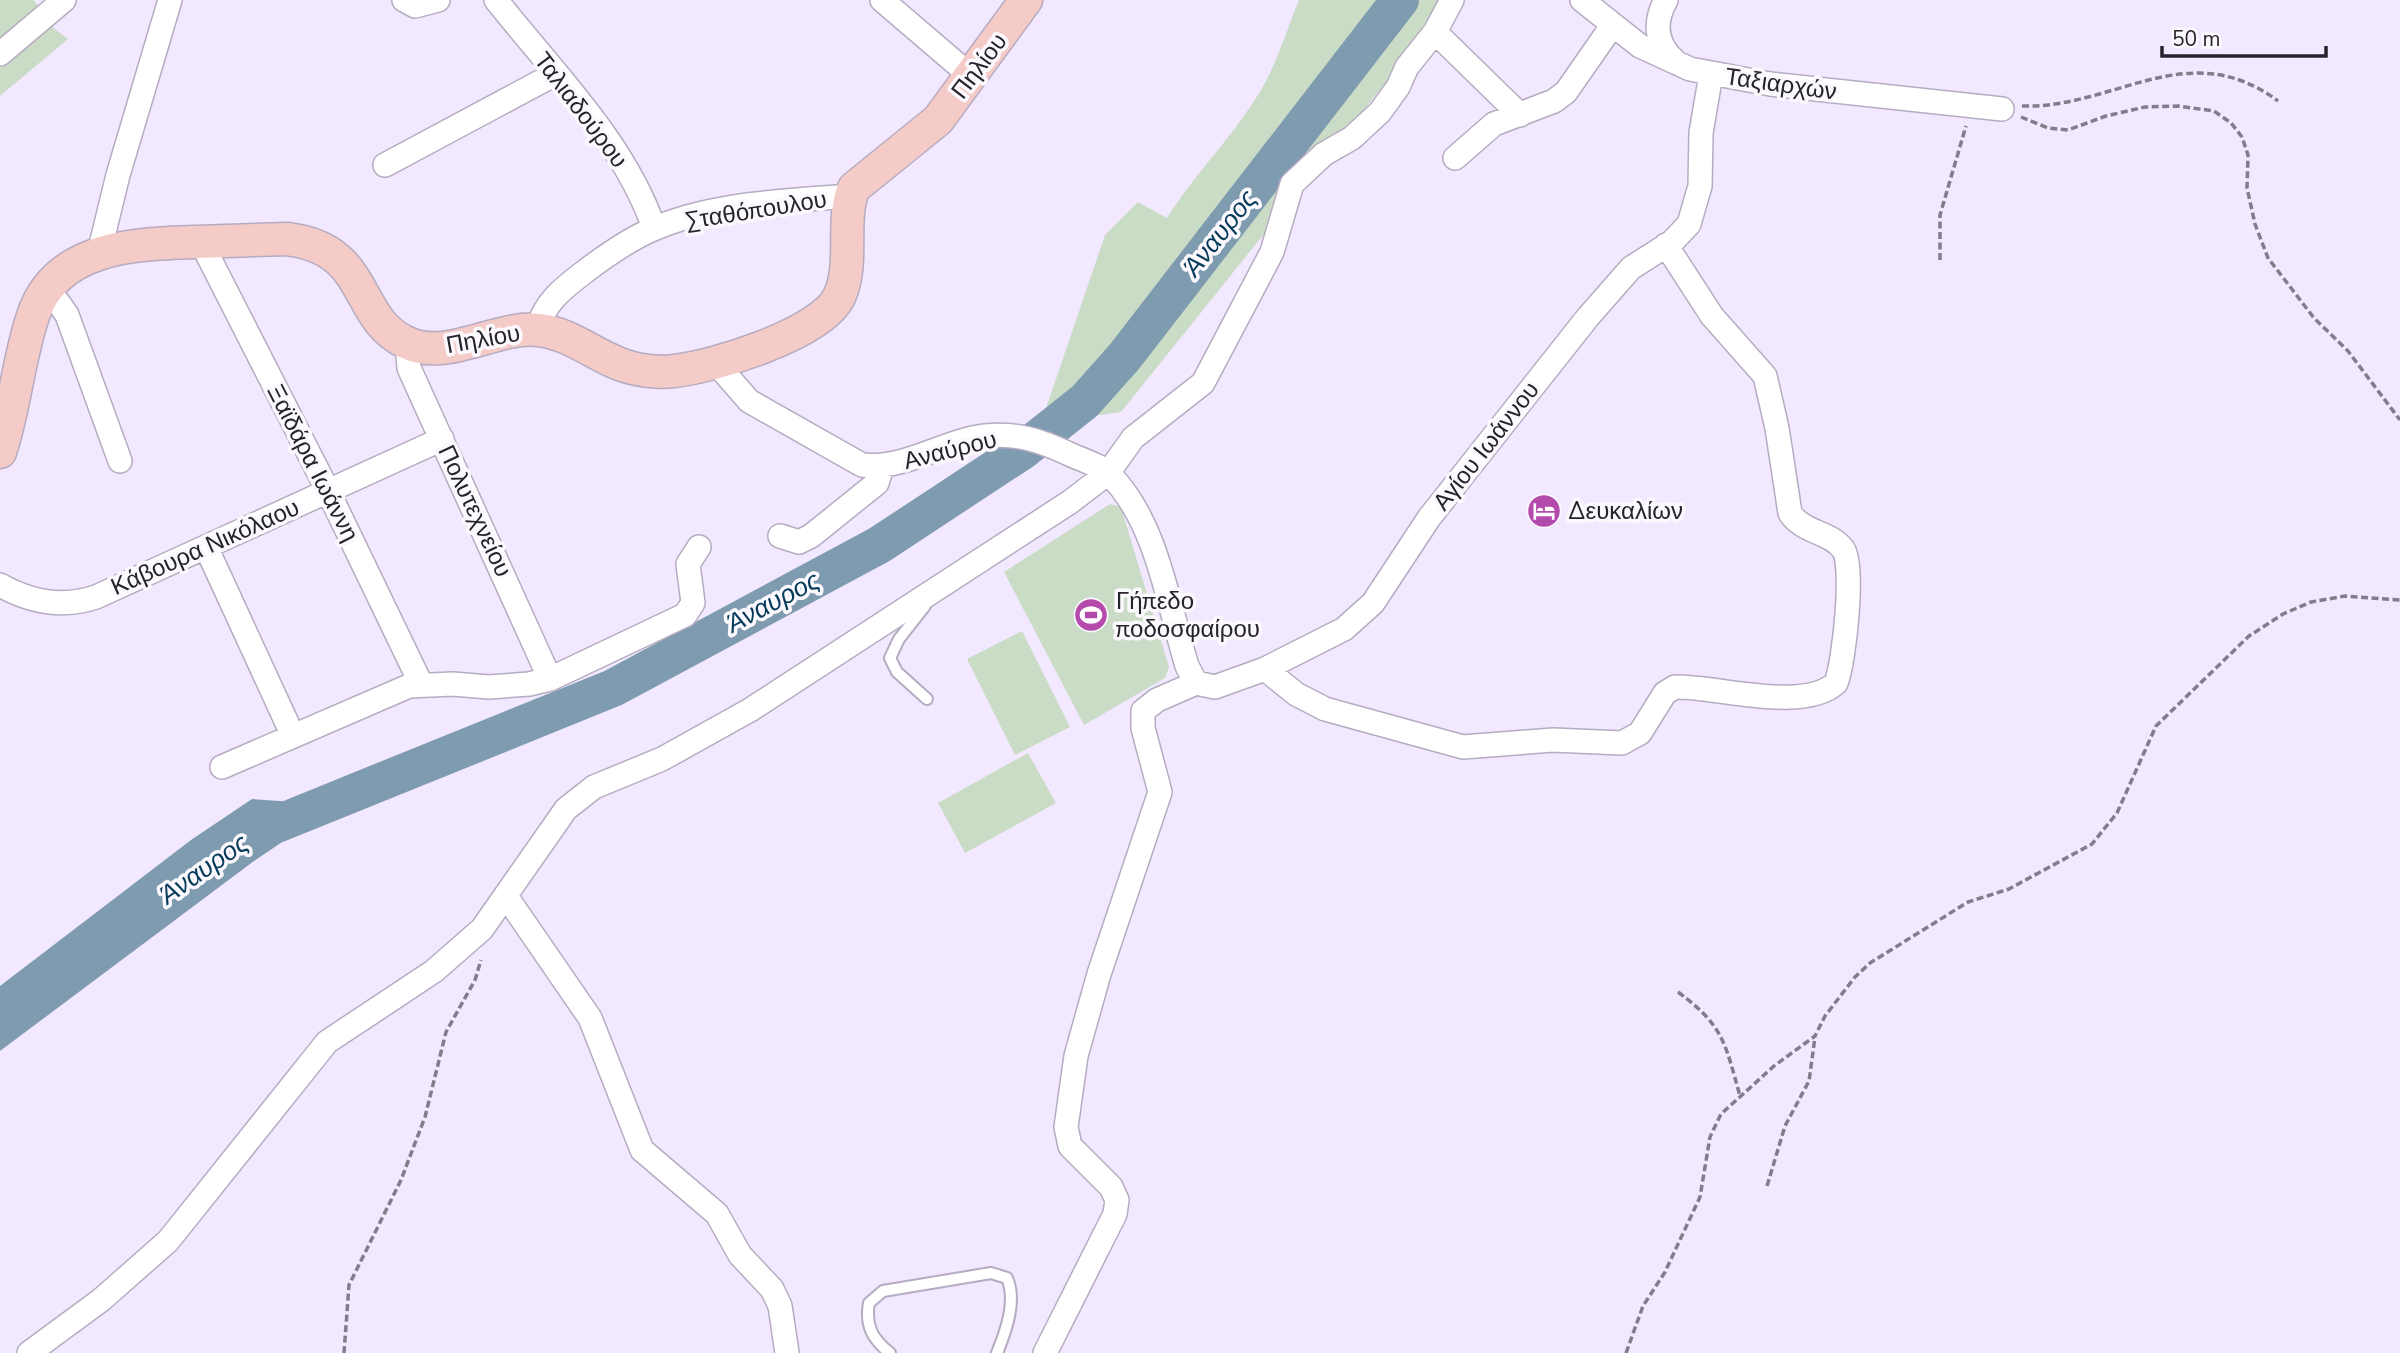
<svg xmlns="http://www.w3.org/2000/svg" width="2400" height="1353" font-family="'Nunito Sans',sans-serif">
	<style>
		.green { fill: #cadcc6 }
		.water { fill: #7f9bb0 }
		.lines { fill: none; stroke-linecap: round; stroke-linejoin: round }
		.river { stroke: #7f9bb0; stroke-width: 38 }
		.service-casing { stroke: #b5acc1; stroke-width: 14 }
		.minor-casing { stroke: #b5acc1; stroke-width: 26 }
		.secondary-casing { stroke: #b5acc1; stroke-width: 35 }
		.path { stroke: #837c8b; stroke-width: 3.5; stroke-dasharray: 7 3.5; stroke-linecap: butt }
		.service { stroke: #fff; stroke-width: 10 }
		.minor { stroke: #fff; stroke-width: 23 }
		.secondary { stroke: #f5cbc7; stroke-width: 32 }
		.labels { text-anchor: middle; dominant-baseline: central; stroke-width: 7; stroke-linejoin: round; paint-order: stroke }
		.street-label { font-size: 24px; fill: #27232b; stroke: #fbf9fe }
		.poi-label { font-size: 24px; fill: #27232b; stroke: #fbf9fe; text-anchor: start }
		.water-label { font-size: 26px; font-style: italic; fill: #063b5a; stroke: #fbf9fe }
	</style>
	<rect width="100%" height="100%" fill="#f2e8ff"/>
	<!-- green -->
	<path class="green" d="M0,0H34L51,26L68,39L0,96Z
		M1299,0H1452L1121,412L1041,423L1105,235L1138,202L1167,218C1197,170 1239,131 1266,81C1279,56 1288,27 1299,0Z
		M1110,504L1121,507L1169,667L1165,678L1084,725L1004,572Z
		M1022,631L1070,727L1015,755L967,659Z
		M1028,753L1056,803L965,853L938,803Z"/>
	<!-- water -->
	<path class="water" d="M252,799L337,805L254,861L0,1051V986L191,840Z"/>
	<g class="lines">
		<!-- river -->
		<path class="river" d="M277,824L613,688L879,545L1022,451L1085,401L1125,356L1400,0"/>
		<!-- service casing -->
		<g class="service-casing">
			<path id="service" d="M925,606L899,639L890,658L897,672L927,699
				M890,1353C872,1339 865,1325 869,1303L883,1291L991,1273L1007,1278C1017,1301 1006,1331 997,1353"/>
		</g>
		<!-- minor casing -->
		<g class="minor-casing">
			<path id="minor" d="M404,0L415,6L438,0
				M496,0C552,71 624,141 654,228
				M882,0L972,77
				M1582,0L1640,46L1690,69L1770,84L2002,109
				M1666,0C1653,23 1656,46 1677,63
				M1435,32L1520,115
				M0,54L64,0
				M1455,158L1494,124L1554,101L1566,92L1612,26
				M385,165L555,74
				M201,242L328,491L421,684
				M99,253L118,175L170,0
				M42,294L58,302L67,315L120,461
				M537,330C544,303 562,289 583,273C604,257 626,241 651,230C711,203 786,201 851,196
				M407,343L409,368L550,679
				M715,362L749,401L862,465C905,470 943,441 985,436C1017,433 1039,440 1067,453C1081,460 1099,464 1110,475C1157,522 1168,604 1187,666L1196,683
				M780,536L799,542L811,536L877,483L882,467
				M206,547L293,736
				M0,585C30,602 63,608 96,597L442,439
				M1265,669L1296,694L1325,709L1463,747L1553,740L1622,743L1640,733L1665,693L1675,687C1717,686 1803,713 1836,683C1844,664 1855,564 1843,549C1829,531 1803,533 1790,513L1777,428L1765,376L1712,316L1666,245
				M222,767L409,686L453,684L489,687L529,684L550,679L685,615L693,603L688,564L699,547
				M506,896L590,1018L642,1150L717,1214L740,1255L772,1289L780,1306L787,1353
				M29,1353L101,1300L168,1241L327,1042L434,971L482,929L566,809L594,787L662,759L750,710L1070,502L1108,473L1133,438L1203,383L1272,252L1292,184L1324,154L1352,138L1380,112L1398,87L1407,67L1435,32L1452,0
				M1045,1353L1115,1214L1117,1200L1111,1187L1070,1146L1066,1127L1076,1056L1099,974L1160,792L1143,728V711L1157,700L1196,683L1215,687L1265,669L1344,629L1373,603L1429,518L1588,317L1631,268L1672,242L1689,224L1700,186L1701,133L1711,74"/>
		</g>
		<!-- secondary casing -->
		<g class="secondary-casing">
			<path id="secondary" d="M0,452C15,408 18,360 33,316C56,246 134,244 196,242C226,241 257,240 287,239C371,249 352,316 405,342C447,363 496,325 539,330C574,334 599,360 632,368C645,371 660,373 674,371C713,367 821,334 839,297C855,264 840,219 854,188L938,120L1026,0"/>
		</g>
		<!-- path -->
		<path class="path" d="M2022,106C2114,109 2188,34 2278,101
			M2021,117L2048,128L2068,130L2106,116L2145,107L2178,106L2214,111L2231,123L2242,137L2248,155L2247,188L2255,224L2268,258L2314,318L2348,351L2400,420
			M1940,260V215L1966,126
			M1678,992C1724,1026 1725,1043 1740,1096
			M1767,1186L1785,1126L1809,1081L1815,1037
			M344,1353L349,1285L401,1180L425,1117L446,1032L475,980L481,960
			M1626,1353L1643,1306L1665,1272L1700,1197L1710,1137L1721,1114L1774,1066L1815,1036L1825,1016L1855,977L1870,963L1968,902L2009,889L2092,844L2117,813L2156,726L2249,636L2283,614L2311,602L2345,596L2400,600"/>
		<!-- service -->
		<use href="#service" class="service"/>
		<!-- minor -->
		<use href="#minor" class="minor"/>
		<!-- secondary -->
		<use href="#secondary" class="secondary"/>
	</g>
	<!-- icons -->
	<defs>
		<g id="hotel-disc" transform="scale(1.75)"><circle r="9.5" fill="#b34aac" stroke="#fbf9fe"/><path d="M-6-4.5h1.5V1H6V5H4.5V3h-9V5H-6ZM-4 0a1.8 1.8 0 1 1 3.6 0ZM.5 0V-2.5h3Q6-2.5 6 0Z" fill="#fff"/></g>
		<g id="stadium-disc" transform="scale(1.75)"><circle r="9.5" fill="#b34aac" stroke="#fbf9fe"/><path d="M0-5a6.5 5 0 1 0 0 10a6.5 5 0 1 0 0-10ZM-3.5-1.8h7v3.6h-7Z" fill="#fff"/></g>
	</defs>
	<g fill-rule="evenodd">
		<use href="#hotel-disc" x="1544" y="511"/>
		<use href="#stadium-disc" x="1091" y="615"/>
	</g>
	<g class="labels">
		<!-- street labels -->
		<g class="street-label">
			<text transform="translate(979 66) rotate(-53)">Πηλίου</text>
			<text transform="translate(1781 84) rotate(8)">Ταξιαρχών</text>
			<text transform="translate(581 110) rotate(53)">Ταλιαδούρου</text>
			<text transform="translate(756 210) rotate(-9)">Σταθόπουλου</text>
			<text transform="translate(483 339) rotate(-10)">Πηλίου</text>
			<text transform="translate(1486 446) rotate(-52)">Αγίου Ιωάννου</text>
			<text transform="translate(950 450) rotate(-14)">Αναύρου</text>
			<text transform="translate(313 463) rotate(63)">Ξαϊδάρα Ιωάννη</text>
			<text transform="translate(475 511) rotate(65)">Πολυτεχνείου</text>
			<text transform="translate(205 547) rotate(-24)">Κάβουρα Νικόλαου</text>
		</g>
		<!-- poi labels -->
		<g class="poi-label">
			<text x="1568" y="511">Δευκαλίων</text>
			<text x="1116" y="601">Γήπεδο<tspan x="1116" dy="28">ποδοσφαίρου</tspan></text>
		</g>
		<!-- water labels -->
		<g class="water-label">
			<text transform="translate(1220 233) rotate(-52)">Άναυρος</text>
			<text transform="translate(773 602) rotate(-28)">Άναυρος</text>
			<text transform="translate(204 869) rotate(-35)">Άναυρος</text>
		</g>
	</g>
	<!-- scale -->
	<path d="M2162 46v10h164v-10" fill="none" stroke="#27232b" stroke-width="3.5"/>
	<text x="2172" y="46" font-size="21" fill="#27232b" stroke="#fbf9fe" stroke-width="5" paint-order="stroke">50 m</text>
</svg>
